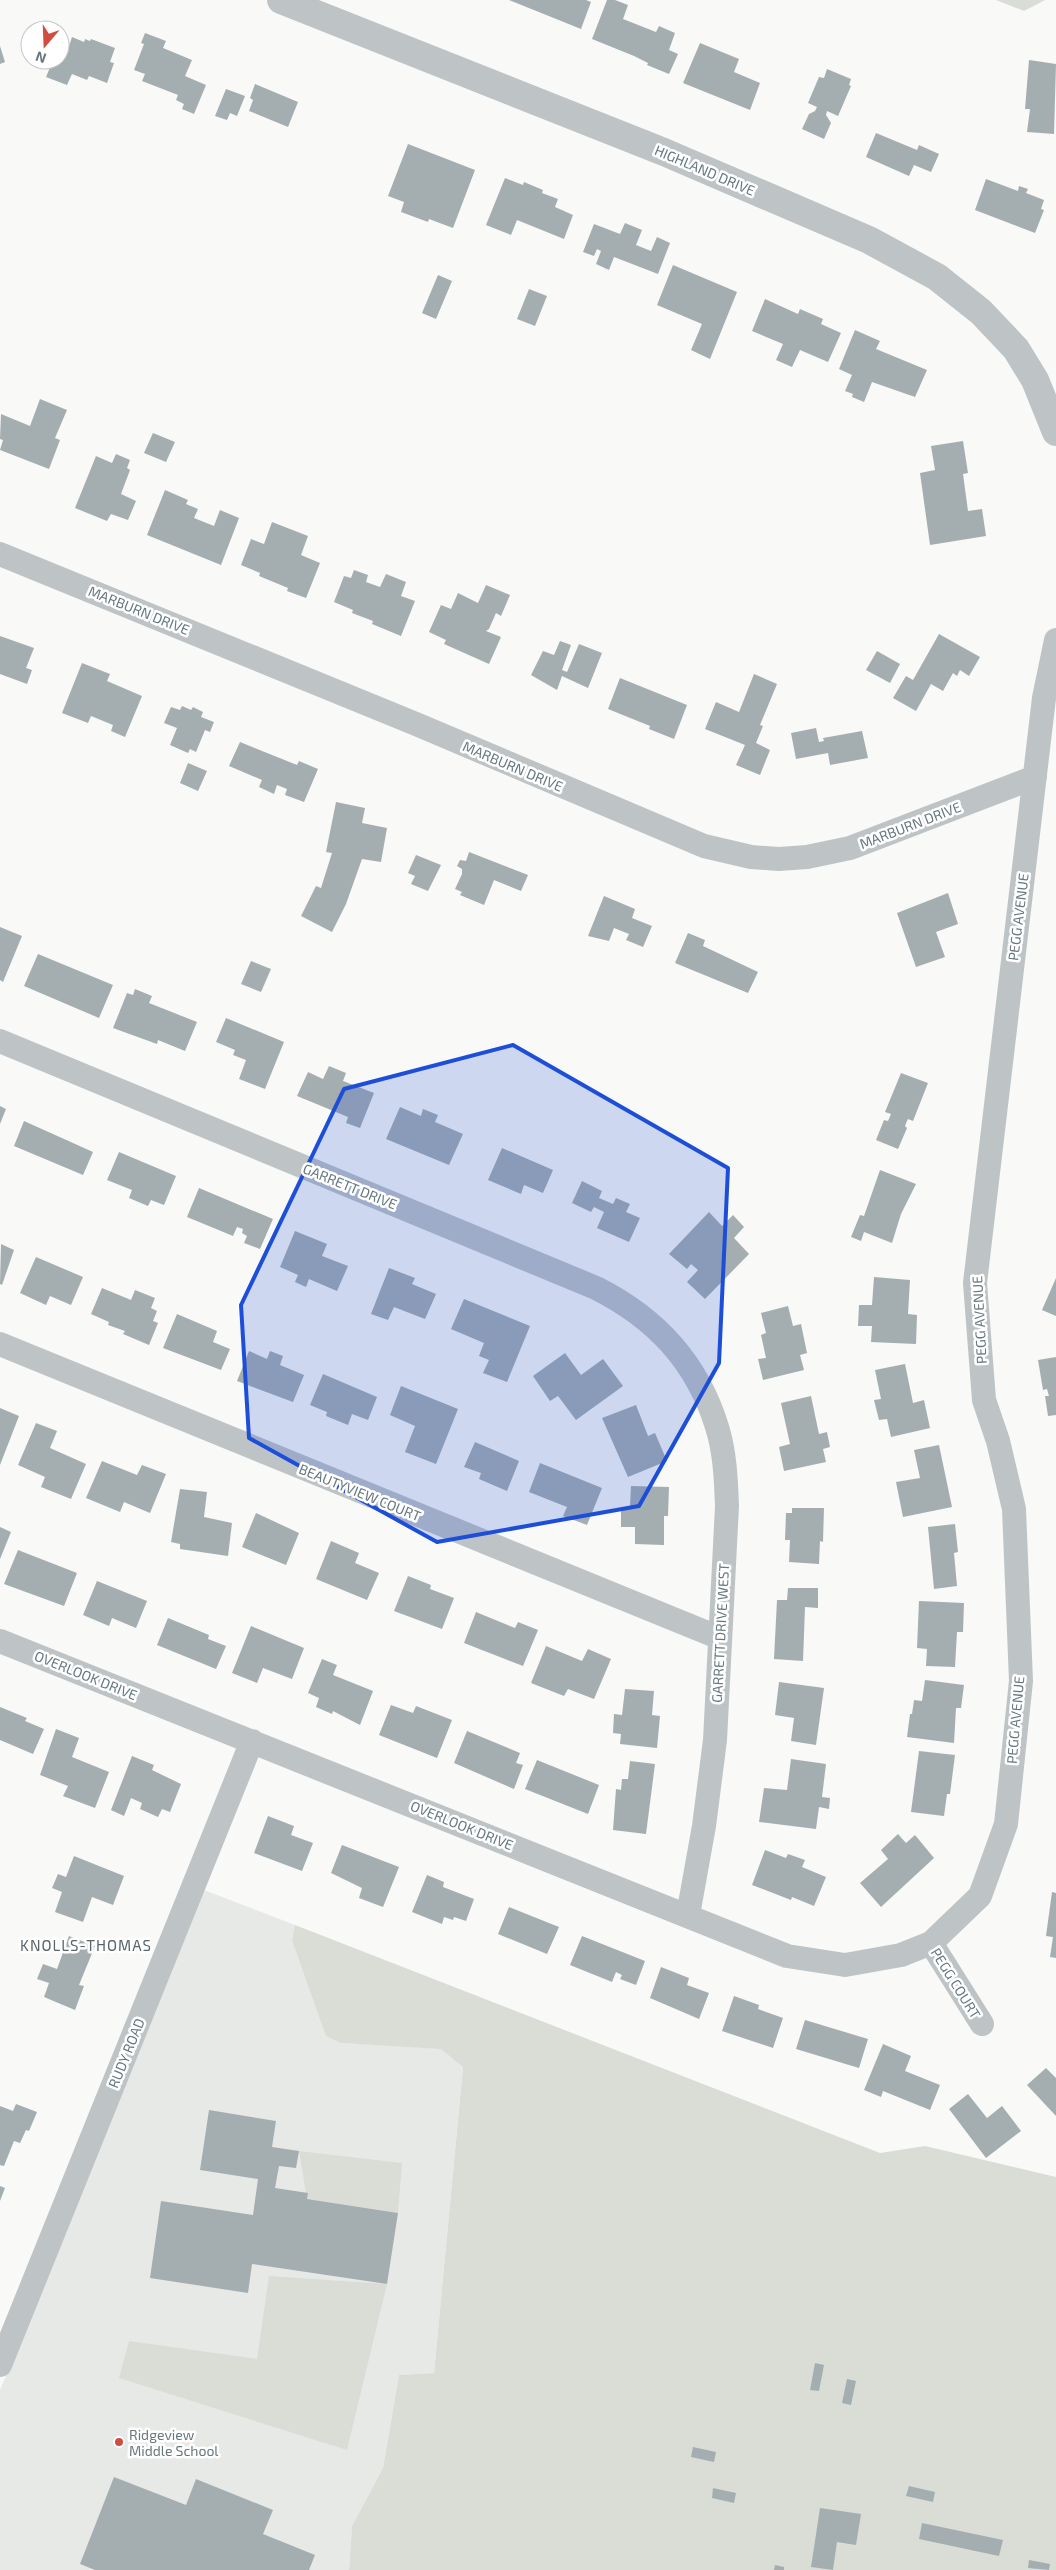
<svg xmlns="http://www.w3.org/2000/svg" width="1056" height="2570" font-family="'Exo 2',sans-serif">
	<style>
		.built { fill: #e7e9e7 }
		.green { fill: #daddd6 }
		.building { fill: #a4aeb1 }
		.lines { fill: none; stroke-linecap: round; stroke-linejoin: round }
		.minor { stroke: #bec4c6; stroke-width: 24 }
		.tertiary { stroke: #bec4c6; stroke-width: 28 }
		.marked { fill: #1d4ed8; fill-opacity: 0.2; stroke: #1d4ed8; stroke-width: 4; stroke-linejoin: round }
		.poi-dot { fill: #d14d3f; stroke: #fff; stroke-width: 2 }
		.labels { text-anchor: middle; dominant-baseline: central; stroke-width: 5; stroke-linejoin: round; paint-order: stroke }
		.street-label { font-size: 14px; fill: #66787e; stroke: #fff }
		.poi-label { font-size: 14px; fill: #66787e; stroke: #fff; text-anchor: start }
		.neighbourhood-label { font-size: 15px; letter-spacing: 1px; fill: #58656a; stroke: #fff }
	</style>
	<rect width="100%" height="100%" fill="#f9f9f7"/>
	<!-- built -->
	<path class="built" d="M204,1890L295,1925L292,1940L341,2043L441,2048L463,2066L434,2373L399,2375L383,2468L352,2526L349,2570H0V2390Z"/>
	<!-- green -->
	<path class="green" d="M996,0H1045L1024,11Z
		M295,1925L880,2153L925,2146L1056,2177V2570H349L352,2526L383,2468L399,2375L434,2373L463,2067L441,2049L341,2043L326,2036L292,1940Z
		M299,2151L402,2163L398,2213L307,2199Z
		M269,2276L387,2284L347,2450L119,2378L129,2341L257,2359Z"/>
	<!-- building -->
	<path class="building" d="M509,0H586L591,2L581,29Z
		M607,0H615L628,5L623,19L656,32L659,26L675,33L669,50L678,54L669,74L647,65L648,63L634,56L592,39Z
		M145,33L166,41L163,48L192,60L185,76L206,85L194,114L182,109L184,104L176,100L178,95L142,81L145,74L134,70L144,44L141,43Z
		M72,37L84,42L85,39L90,41L91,39L115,48L110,62L114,63L107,83L89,76L87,80L72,74L67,85L46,77L51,65L39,60H60V42L69,46Z
		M700,43L739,59L734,72L760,83L750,110L683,83Z
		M0,46L5,62L0,64Z
		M1029,60L1056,64L1054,134L1027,132L1030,109H1025Z
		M827,69L851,79L849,85L851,86L838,116L827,111L826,115L831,123L824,139L802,129L809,114L815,111L817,107L808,103L819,77L824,78Z
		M255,84L298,102L288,127L249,111L253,100L250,98Z
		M226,89L245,96L237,116L230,113L227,120L215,116Z
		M876,133L917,150L919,145L939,154L931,172L914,165L909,176L866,157Z
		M408,144L475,170L453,228L429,219L428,222L401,212L404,202L388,196Z
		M505,178L523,185L524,182L543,190L542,193L558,199L555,207L573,215L564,239L517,220L511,235L486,225Z
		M986,179L1018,191L1019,186L1028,189L1026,193L1044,200L1041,209L1044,210L1035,233L975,210Z
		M625,223L642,230L636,245L651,251L657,237L670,243L658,274L614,257L609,270L596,264L601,251L597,249L594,256L583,252L594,224L620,234Z
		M673,265L737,292L710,359L691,350L702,324L657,305Z
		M438,275L452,281L436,319L422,313Z
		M529,289L547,296L535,326L517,319Z
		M765,299L798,314L800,309L823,319L821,324L841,333L828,362L800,350L792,367L776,360L783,344L752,331Z
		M855,330L880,341L876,349L927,370L915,397L872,382L864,402L852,397L853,394L845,391L852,375L839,369Z
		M40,399L67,410L55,438L60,440L49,469L0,450L3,440L0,439L1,414L30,426Z
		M153,433L175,442L166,462L144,453Z
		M963,441L968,473L963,474L968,511L982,509L986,536L930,545L920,473L935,470L931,446Z
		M116,454L130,460L127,468L130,470L121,494L136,501L128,520L111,514L107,521L75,508L96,456L112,463Z
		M165,490L188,500L186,504L198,509L194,518L214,526L220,510L239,518L221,565L147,535Z
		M272,522L308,536L301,555L320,563L306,598L287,591L288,588L259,576L260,573L241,565L251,539L264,544Z
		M354,570L368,575L366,582L380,587L386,574L406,582L401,596L415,601L401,636L372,624L373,621L352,613L353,610L334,602L344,576L351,578Z
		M486,585L510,595L501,616L496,613L489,629L486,631L501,637L489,664L444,644L446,640L429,632L441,605L451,609L458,593L478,603Z
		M939,634L980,657L969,676L960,670L957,676L953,673L943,691L931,684L916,711L893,698L906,676L913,680Z
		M0,636L34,648L26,668L32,670L27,684L0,674Z
		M560,641L571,645L562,670L567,672L579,644L602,653L588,688L562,676L557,690L531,675L543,651L554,655Z
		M877,651L900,664L890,683L866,670Z
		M82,663L110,674L107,681L142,696L125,737L111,731L113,725L91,716L88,723L62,713Z
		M754,674L777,684L760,725L763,726L756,743L770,750L760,775L736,765L745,745L705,729L716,702L739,712Z
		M620,678L687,705L674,739L649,729L650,726L608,709Z
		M182,706L191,710L193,707L203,712L201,717L214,722L210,732L205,730L196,752L190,749L188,753L170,745L177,728L164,723L171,707L180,710Z
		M816,728L819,742L824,741L823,738L862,731L868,758L830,765L828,753L796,759L791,733Z
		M240,742L297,765L299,761L318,769L304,802L285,795L287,789L277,785L274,794L259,787L262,780L229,766Z
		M188,763L207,771L198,791L180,783Z
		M336,802L365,808L362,823L387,828L381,862L362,859L346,904L332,932L301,916L316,886L321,888L332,853L326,852Z
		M469,852L528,875L521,891L494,880L484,905L460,895L462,892L455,889L462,874V869L457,866L460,860L466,861Z
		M416,855L441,865L428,891L411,884L415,876L408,873Z
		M948,893L958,924L936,932L945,957L916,967L897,913Z
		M604,896L635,909L632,918L652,926L643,947L626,940L629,934L614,928L609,941L588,936Z
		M0,927L22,936L3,982L0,980Z
		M688,933L705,940L703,946L758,972L748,993L675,963Z
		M38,954L113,985L99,1018L24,986Z
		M251,961L271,969L261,992L241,984Z
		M135,989L152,996L149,1003L197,1022L185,1051L158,1040L157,1044L113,1028L127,993L133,995Z
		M226,1018L284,1042L265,1089L239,1079L246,1060L233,1055L235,1050L216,1042Z
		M329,1066L346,1073L343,1081L374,1093L360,1128L346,1123L348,1117L297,1096L308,1072L323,1079Z
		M901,1073L928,1083L913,1121L908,1119L907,1121L905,1126L907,1128L898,1149L876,1140L884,1120L888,1121L891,1114L885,1112Z
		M0,1106L6,1109L0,1124Z
		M400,1107L421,1116L423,1109L438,1115L435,1122L463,1134L449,1165L386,1139Z
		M24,1121L93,1152L83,1175L14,1146Z
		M502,1148L553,1170L543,1193L524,1185L521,1194L488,1180Z
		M119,1152L176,1176L164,1205L151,1200L148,1206L129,1198L132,1190L107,1180Z
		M880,1170L916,1184L901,1214L892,1243L864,1232L861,1241L851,1237L860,1215L864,1216Z
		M582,1181L602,1191L599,1198L613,1204L616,1198L630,1204L626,1212L640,1218L629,1242L597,1228L604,1212L594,1207L591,1212L572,1203Z
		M199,1188L273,1219L260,1249L244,1243L247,1236L242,1233L243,1229L237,1227L233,1236L187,1217Z
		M709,1212L722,1226L733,1215L744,1227L734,1238L749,1254L705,1299L687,1282L698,1270L691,1264L687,1269L669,1254Z
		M295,1231L327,1244L322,1256L348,1266L337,1291L309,1279L306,1287L295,1282L298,1275L280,1267Z
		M1,1244L14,1250L2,1285L0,1284Z
		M36,1257L83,1277L71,1305L50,1296L46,1305L20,1293Z
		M389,1268L415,1278L412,1284L436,1294L425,1319L394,1307L388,1320L371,1314Z
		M874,1277L910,1280L908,1314L917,1315L916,1344L871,1342L872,1326H858L859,1305H872Z
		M1056,1278V1316L1042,1310Z
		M102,1288L131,1300L135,1290L155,1298L151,1308L157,1311L153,1321L158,1323L149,1345L123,1334L125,1331L108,1325L109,1322L91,1314Z
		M464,1299L530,1326L507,1382L483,1373L489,1360L479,1356L484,1343L451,1329Z
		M788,1306L793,1326L801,1324L807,1353L800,1355L804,1370L763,1380L758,1359L766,1358L761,1335L766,1333L761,1313Z
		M177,1314L217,1331L213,1342L230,1349L221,1370L163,1348Z
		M249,1351L267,1359L270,1351L283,1356L280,1365L304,1375L293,1402L237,1381Z
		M565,1353L581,1375L603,1359L623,1386L576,1420L558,1396L550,1401L533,1376Z
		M1056,1357V1415L1048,1416L1045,1396H1049L1047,1389L1043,1390L1038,1360Z
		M905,1364L913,1403L924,1400L930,1428L891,1437L887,1419L879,1420L874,1400L881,1399L875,1370Z
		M323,1374L377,1397L368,1420L352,1414L348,1425L326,1416L327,1412L310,1405Z
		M401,1386L458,1409L436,1464L405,1452L415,1426L390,1415Z
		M811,1396L819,1434L827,1432L830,1447L823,1449L826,1462L784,1471L779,1447L790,1444L781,1403Z
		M636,1405L648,1436L655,1433L667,1461L628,1477L602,1418Z
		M0,1408L19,1416L0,1465Z
		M36,1423L57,1431L50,1448L86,1464L71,1499L41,1487L45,1477L18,1465Z
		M475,1442L519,1461L507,1491L479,1479L481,1473L464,1467Z
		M939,1445L952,1507L903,1517L896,1482L920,1478L914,1450Z
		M102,1461L137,1475L142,1465L166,1474L150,1513L124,1502L120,1512L86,1498Z
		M540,1463L602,1488L587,1525L563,1516L567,1507L529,1492Z
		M631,1486L669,1487L668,1516H664V1545L635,1544V1527H621V1507H630Z
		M180,1489L207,1492L204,1517L232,1523L228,1556L180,1549V1544L171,1542Z
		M792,1508H824L823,1542L820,1541L819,1564L789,1562L790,1540H785L786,1513H792Z
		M256,1513L299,1533L286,1565L242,1547Z
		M955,1524L958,1552L954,1553L957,1586L934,1589L928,1527Z
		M0,1527L11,1532L0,1559Z
		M331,1541L359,1553L355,1563L379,1573L367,1600L316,1579Z
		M18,1550L77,1573L64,1606L4,1584Z
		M408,1576L431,1585L430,1589L454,1598L442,1629L394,1611Z
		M97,1581L147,1601L136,1628L112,1618L109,1626L83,1615Z
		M788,1588H818V1608L805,1607L803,1661L774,1659L777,1600H787Z
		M919,1601L964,1603L963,1632H957L955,1667L926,1666L927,1649L917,1648Z
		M476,1612L515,1628L518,1622L538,1630L523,1666L464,1643Z
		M168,1618L209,1635L208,1639L226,1646L216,1669L157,1645Z
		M251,1626L304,1648L292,1679L263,1668L257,1683L232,1673Z
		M546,1646L582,1661L588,1649L611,1659L594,1699L568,1689L564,1696L531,1683Z
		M322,1659L337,1665L333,1675L373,1691L360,1725L333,1711L332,1714L316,1707L319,1698L308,1693Z
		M925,1680L964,1685L961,1708H956L954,1743L907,1737L910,1714H912L914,1700L922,1701Z
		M779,1682L824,1688L816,1745L791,1741L794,1718L775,1715Z
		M625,1689L654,1691L652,1715L660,1716L657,1748L620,1744L621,1734L613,1733L614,1714L622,1715Z
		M391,1705L413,1713L416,1706L452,1720L437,1758L379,1735Z
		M0,1707L27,1718L25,1721L44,1729L33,1754L0,1740Z
		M56,1729L79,1738L72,1757L109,1772L95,1808L63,1796L68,1786L40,1775Z
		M467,1731L520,1753L516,1763L523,1765L514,1789L454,1763Z
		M919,1751L955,1755L950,1794H947L944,1816L911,1812Z
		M132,1756L154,1765L152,1770L181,1784L170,1812L162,1809L158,1817L140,1809L142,1803L131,1798L124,1816L111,1810Z
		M791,1759L826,1764L822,1797L830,1798L829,1809L819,1807L816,1829L759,1822L764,1788L787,1790Z
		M537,1760L599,1785L588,1814L525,1789Z
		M630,1761L655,1764L646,1834L613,1830L616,1789L621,1790L622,1779H628Z
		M268,1816L294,1826L291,1835L313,1843L302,1871L254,1853Z
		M898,1834L906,1843L915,1835L934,1858L881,1907L860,1883L888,1859L881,1850Z
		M342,1845L399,1867L383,1907L359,1898L362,1888L331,1873Z
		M765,1850L786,1858L788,1854L805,1860L802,1867L826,1877L814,1906L792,1897L791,1900L752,1885Z
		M74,1856L124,1876L113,1905L92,1897L83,1922L55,1912L62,1892L52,1888L58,1874L66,1877Z
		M427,1875L444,1882L443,1887L474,1899L466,1921L454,1917L453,1920L444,1917L442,1924L412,1912Z
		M1052,1892L1056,1893V1958L1050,1957L1053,1937L1046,1936Z
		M509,1907L559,1927L547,1954L498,1934Z
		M69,1936L95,1946L79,1985L84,1986L75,2010L44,1997L49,1983L37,1979L43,1964L57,1969Z
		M582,1936L645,1961L636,1985L620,1979L622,1975L616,1972L612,1982L570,1965Z
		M661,1967L689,1978L687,1985L709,1993L699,2019L650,1998Z
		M734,1996L759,2005L758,2009L783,2018L773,2048L722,2031Z
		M805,2020L868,2039L859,2068L796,2049Z
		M883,2044L911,2056L905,2071L940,2085L930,2110L883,2091L881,2097L864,2090Z
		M1046,2068L1056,2078V2116L1027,2085Z
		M968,2094L987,2118L1002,2106L1021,2131L986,2158L949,2109Z
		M16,2104L37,2112L29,2131L26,2130L20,2143L14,2141L4,2166L0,2165V2106L13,2111Z
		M209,2110L276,2121L272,2147L299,2151L296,2168L279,2166L275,2188L308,2193L307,2199L398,2213L387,2284L252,2264L248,2293L150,2278L161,2201L253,2215L258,2179L200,2170Z
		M0,2186L5,2188L0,2201Z
		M815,2363L824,2365L819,2391L810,2390Z
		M847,2379L856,2381L851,2405L842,2403Z
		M693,2447L716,2452L714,2462L691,2457Z
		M114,2477L186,2505L196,2479L273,2510L263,2534L315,2555L309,2570H95L80,2564Z
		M909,2486L935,2492L933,2502L906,2496Z
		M713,2488L736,2493L734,2503L712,2498Z
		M820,2508L861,2514L856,2545L837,2542L833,2570L811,2567Z
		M922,2523L1003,2540L999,2556L919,2539Z
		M1029,2560L1050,2564L1049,2570L1028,2568Z
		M775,2565L784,2567V2570H774Z"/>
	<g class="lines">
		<!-- minor -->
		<path class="minor" d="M0,554L416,724L704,846L751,857L779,859L807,857L850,848L1035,777
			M0,1041L596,1288C656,1318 697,1362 717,1427C725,1452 726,1480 727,1506L715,1740L704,1826L688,1915
			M0,1344L720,1638
			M0,1641L787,1956L845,1965L901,1955L931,1943L980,1896L1006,1824L1021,1681L1014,1509L998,1441L984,1400L975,1283L1044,698L1056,640
			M931,1943L982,2024
			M0,2365L252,1741"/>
		<!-- tertiary -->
		<path class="tertiary" d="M281,0L664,152L869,240L937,277L981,312L1016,349L1035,380L1056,432"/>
	</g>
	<!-- marked area -->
	<path class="marked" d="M513,1045L728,1168L719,1363L639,1506L437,1542L249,1438L241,1305L344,1089Z"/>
	<!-- markers -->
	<circle class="poi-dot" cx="119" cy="2442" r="5"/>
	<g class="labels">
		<!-- street labels -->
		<g class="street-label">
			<text transform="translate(705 170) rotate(23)">HIGHLAND DRIVE</text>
			<text transform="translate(139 610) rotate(22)">MARBURN DRIVE</text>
			<text transform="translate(513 766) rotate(23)">MARBURN DRIVE</text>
			<text transform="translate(910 825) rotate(-21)">MARBURN DRIVE</text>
			<text transform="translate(1018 917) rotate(-83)">PEGG AVENUE</text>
			<text transform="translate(350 1186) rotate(22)">GARRETT DRIVE</text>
			<text transform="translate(979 1320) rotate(-93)">PEGG AVENUE</text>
			<text transform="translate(360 1492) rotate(22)">BEAUTYVIEW COURT</text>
			<text transform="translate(720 1633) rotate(-87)">GARRETT DRIVE WEST</text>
			<text transform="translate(86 1675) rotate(22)">OVERLOOK DRIVE</text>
			<text transform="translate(1015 1720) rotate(-85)">PEGG AVENUE</text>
			<text transform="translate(462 1825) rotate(22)">OVERLOOK DRIVE</text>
			<text transform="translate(956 1983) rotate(58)">PEGG COURT</text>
			<text transform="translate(126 2053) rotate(-68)">RUDY ROAD</text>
		</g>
		<!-- poi labels -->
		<g class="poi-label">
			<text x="129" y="2434">Ridgeview<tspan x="129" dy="16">Middle School</tspan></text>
		</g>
		<!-- neighbourhood labels -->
		<g class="neighbourhood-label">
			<text x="86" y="1945">KNOLLS-THOMAS</text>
		</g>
	</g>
	<!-- north arrow -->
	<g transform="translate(45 45) rotate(199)"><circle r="24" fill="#ffffff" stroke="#c2c9cb"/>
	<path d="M0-4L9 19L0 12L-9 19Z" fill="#d14d3f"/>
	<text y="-8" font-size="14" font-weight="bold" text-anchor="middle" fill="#66787e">N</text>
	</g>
</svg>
